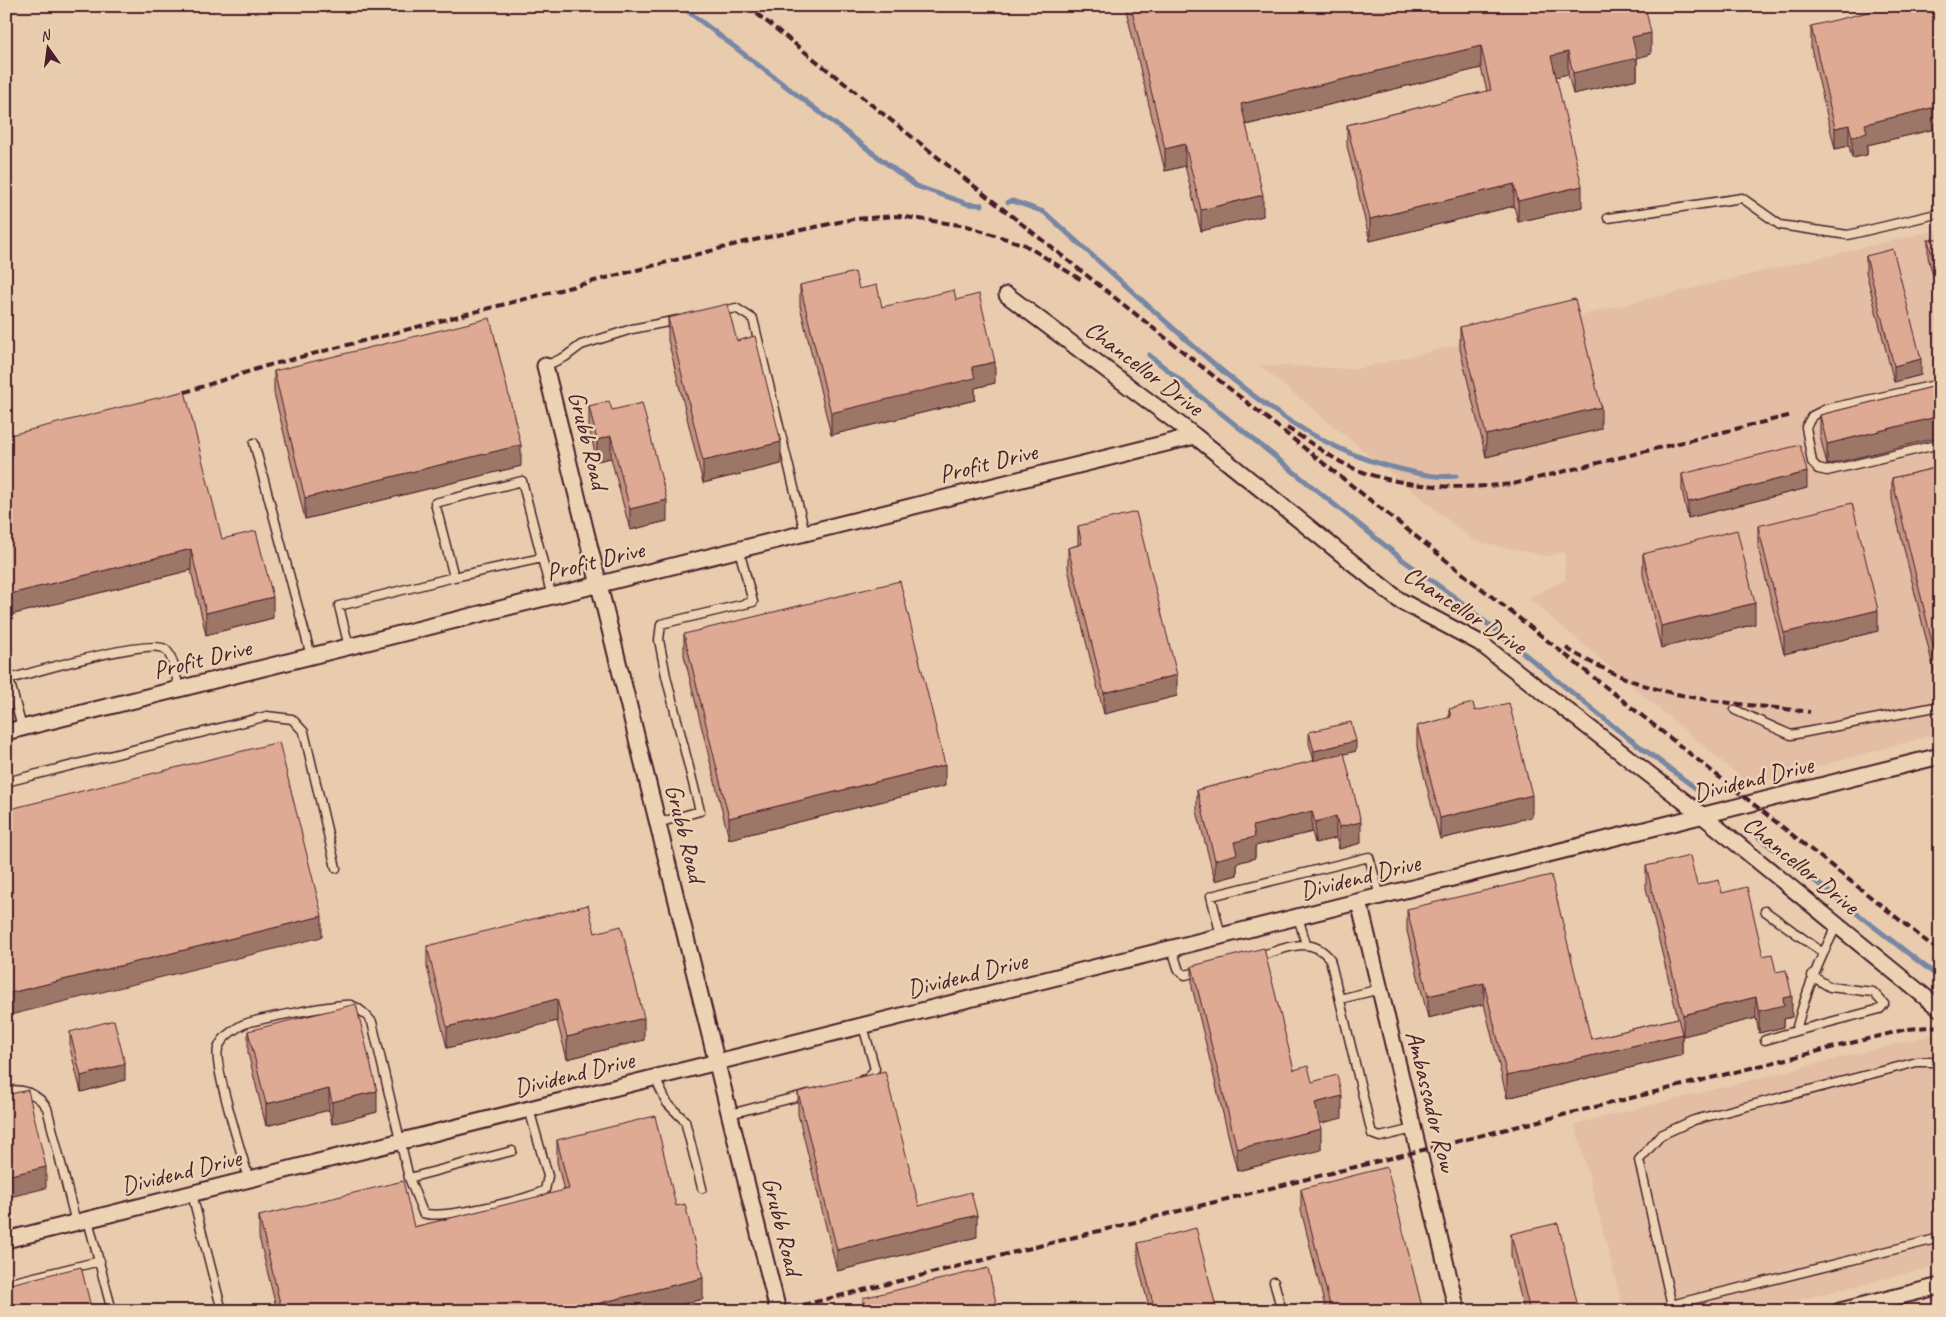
<svg xmlns="http://www.w3.org/2000/svg" width="1946" height="1317" font-family="Caveat,sans-serif">
	<style>
		.built { fill: #e3bea4 }
		.lines { fill: none; stroke-linecap: round; stroke-linejoin: round }
		.stream { stroke: #7787a4; stroke-width: 5 }
		.service-casing { stroke: #4a1f2b; stroke-width: 11 }
		.minor-casing { stroke: #4a1f2b; stroke-width: 19 }
		.service { stroke: #ecd3b4; stroke-width: 8 }
		.minor { stroke: #ecd3b4; stroke-width: 15 }
		.rail { stroke: #4a1f2b; stroke-width: 4; stroke-dasharray: 8 4; stroke-linecap: butt }
		.wall { fill: #c0927f; stroke: #4a1f2b }
		.shaded-wall { fill: #9c7768; stroke: #4a1f2b }
		.building { fill: #dfaa94; stroke: #4a1f2b }
		.labels { text-anchor: middle; dominant-baseline: central; stroke-width: 5; stroke-linejoin: round; paint-order: stroke }
		.street-label { font-size: 25px; fill: #4a1f2b; stroke: #ecd3b4 }
	</style>
	<rect width="100%" height="100%" fill="#e9cbae"/>
	<filter id="ink" filterUnits="userSpaceOnUse"><feTurbulence type="fractalNoise" baseFrequency=".02" numOctaves="2"/><feDisplacementMap in="SourceGraphic" scale="10" xChannelSelector="R" yChannelSelector="G"/><feConvolveMatrix kernelMatrix="1 2 1 2 8 2 1 2 1" color-interpolation-filters="sRGB"/></filter>
	<g filter="url(#ink)">
		<!-- built -->
		<path class="built" d="M1940,229V733L1750,785L1528,598L1565,580V552L1547,556L1474,541L1259,365L1357,369Z
			M1940,1033V1265L1755,1311H1624L1575,1124Z"/>
		<g class="lines">
			<!-- stream -->
			<path class="stream" d="M681,6L916,186L968,204L982,205
				M1008,202L1013,201L1044,212C1081,245 1117,278 1154,311C1227,376 1302,447 1400,469C1420,474 1436,478 1456,476
				M1149,355L1403,560L1457,599L1618,730L1698,790
				M1757,836L1940,978"/>
			<!-- service casing -->
			<g class="service-casing">
				<path id="service" d="M1608,218L1742,198L1780,225L1848,235L1940,213
					M719,312L736,308L753,319L805,533
					M545,366L565,357L581,345L632,329L678,320
					M1940,384L1826,409L1812,416L1806,427L1812,462L1818,469L1827,471L1940,444
					M254,443L311,656
					M454,577L542,558
					M349,647L339,606L454,577L435,503L522,481L552,597
					M9,679L22,728
					M6,680C30,673 149,638 165,649C174,656 176,678 179,689
					M1735,710L1791,735L1940,706
					M6,782L267,716L292,719L304,732L336,868
					M658,823L700,811L666,676L659,640L661,624L753,602L739,550
					M1765,911L1823,953
					M1298,917L1306,944
					M1221,936L1211,896L1369,857L1380,896
					M1172,949L1179,971L1185,975L1201,971
					M1256,957C1283,950 1310,933 1330,959L1372,1134L1380,1137L1413,1129
					M1340,999L1380,989
					M1796,1031L1880,1009L1884,1004L1873,992L1830,987L1812,976
					M1765,1040L1796,1031C1805,993 1819,960 1837,925
					M655,1078L667,1103L685,1121L702,1188
					M862,1080L867,1079L875,1069L863,1026
					M6,1091C23,1088 38,1094 47,1108L76,1223
					M730,1114L808,1094
					M409,1178L423,1213C441,1220 526,1200 545,1190L548,1176L529,1109
					M249,1179C243,1158 213,1065 218,1049C221,1038 233,1030 242,1025C251,1020 342,1003 351,1005C360,1008 366,1015 372,1022L409,1178L512,1151
					M192,1194L222,1311
					M88,1220L112,1311
					M1274,1282L1282,1311
					M6,1284L100,1261
					M1671,1305L1940,1238
					M1030,1310V1311
					M1673,1311L1639,1160L1661,1135L1694,1120L1917,1062H1940"/>
			</g>
			<!-- minor casing -->
			<g class="minor-casing">
				<path id="minor" d="M1007,295L1195,436L1399,600L1480,643L1703,816L1940,1009
					M545,366L778,1311
					M6,732L1195,436
					M1359,902L1457,1311
					M6,1240L1940,756
					M1840,1311L1940,1286"/>
			</g>
			<!-- service -->
			<use href="#service" class="service"/>
			<!-- minor -->
			<use href="#minor" class="minor"/>
			<!-- rail -->
			<path class="rail" d="M747,6L1940,952
				M173,396L266,366L745,242L853,219L899,216L967,226L1025,245L1083,281
				M1287,428C1309,441 1332,459 1355,469C1405,489 1461,489 1513,484L1792,415
				M1566,648C1592,664 1621,678 1650,687C1701,703 1758,705 1810,712
				M779,1311L1907,1029L1940,1026"/>
		</g>
		<!-- wall -->
		<path class="wall" d="M1125,6H1645L1651,54L1637,58V79L1573,94L1568,74L1555,77L1582,207L1518,222L1514,206L1370,241L1347,146V125L1487,91L1481,68L1246,125L1263,216L1201,231L1185,166L1165,171Z
			M1940,6V128L1867,145V155L1852,158L1849,146L1835,149L1811,48V26Z
			M1940,238V302L1928,257V240Z
			M1866,256L1921,375L1894,382L1866,272Z
			M800,285L859,289L882,307L956,300L995,383L975,388V400L831,435L800,306Z
			M668,318L781,464L703,483L668,340Z
			M1460,327L1601,429L1486,457L1460,349Z
			M274,371L521,466L305,519L274,393Z
			M1940,385L1827,465L1820,436V415Z
			M589,406L612,410L667,521L630,530L611,458L597,461L589,428Z
			M6,436L222,539L273,618L206,635L191,570L6,616Z
			M1940,467V687H1938L1892,500V478Z
			M1682,474L1807,488L1688,518L1682,490Z
			M1078,526L1177,696L1104,714L1068,569V548L1078,545Z
			M1758,526L1878,631L1784,654L1758,547Z
			M1643,554L1755,624L1661,648L1643,575Z
			M684,634L945,786L729,839L684,655Z
			M1449,709L1475,711L1532,817L1440,839L1417,747V726L1449,718Z
			M1309,732L1356,751L1344,754L1361,843L1339,849L1336,838L1315,843L1312,832L1255,846V858L1237,863V875L1215,881L1197,811V790L1314,761L1309,743Z
			M1646,866L1697,885L1722,893L1763,956L1776,972L1792,1017L1784,1019V1027L1759,1033L1756,1018L1683,1036L1682,1033V1055L1507,1098L1484,1004L1428,1018L1407,931V909L1591,1039L1678,1018L1646,888Z
			M595,933L644,1040L567,1059L557,1021L447,1048L427,967V946Z
			M1192,966L1294,1070L1312,1082L1342,1118L1320,1123L1321,1150L1237,1171L1192,987Z
			M248,1031L377,1112L332,1124L329,1110L266,1126L248,1053Z
			M70,1032L125,1080L81,1092L70,1048Z
			M798,1092L919,1206L977,1237L837,1271L798,1114Z
			M557,1140L676,1206L703,1299L655,1311H277L259,1237V1216L414,1227L564,1191L557,1162Z
			M1301,1189L1423,1311H1326L1301,1210Z
			M1511,1234L1579,1311H1524L1511,1256Z
			M1138,1243L1217,1311H1150L1138,1264Z
			M863,1298L998,1311H863Z"/>
		<!-- shaded-wall -->
		<path class="shaded-wall" d="M1651,33V54L1637,58V79L1573,94V73L1632,37Z
			M1481,46V68L1241,126V104Z
			M1568,52V74L1551,78V56Z
			M1940,106V128L1867,145V155L1852,158V137L1865,124Z
			M1849,125V146L1835,149V128Z
			M1185,144V166L1165,171V149Z
			M1514,184V206L1370,241V219Z
			M1582,186V207L1518,222V201Z
			M1263,195V216L1201,231V210Z
			M1921,359V375L1894,382V366Z
			M995,362V383L975,388V400L831,435V413L972,367Z
			M1601,407V429L1486,457V435Z
			M1940,416V437L1827,465V444Z
			M611,436V458L597,461V440Z
			M781,442V464L703,483V461Z
			M521,445V466L305,519V498Z
			M1807,472V488L1688,518V502Z
			M667,500V521L630,530V509Z
			M191,549V570L6,616V595Z
			M273,597V618L206,635V613Z
			M1755,603V624L1661,648V626Z
			M1878,610V631L1784,654V633Z
			M1940,665V687H1938V666Z
			M1177,675V696L1104,714V693Z
			M1356,741V751L1314,762V751Z
			M945,765V786L729,839V818Z
			M1532,795V817L1440,839V818Z
			M1312,811V832L1255,846V858L1237,863V875L1215,881V860L1253,826Z
			M1336,816V838L1315,843V822Z
			M1361,822V843L1339,849V827Z
			M322,916V937L6,1016V994Z
			M1484,983V1004L1428,1018V996Z
			M1792,996V1017L1784,1019V1027L1759,1033V1011L1783,998Z
			M1756,997V1018L1683,1036V1015Z
			M557,999V1021L447,1048V1027Z
			M644,1018V1040L567,1059V1037Z
			M1682,1034V1055L1507,1098V1076Z
			M125,1064V1080L81,1092V1076Z
			M329,1089V1110L266,1126V1104Z
			M377,1091V1112L332,1124V1102Z
			M1342,1096V1118L1315,1125V1103Z
			M1321,1129V1150L1237,1171V1149Z
			M46,1167V1188L6,1198V1176Z
			M977,1215V1237L837,1271V1250Z
			M703,1278V1299L655,1311H567Z
			M1343,1306V1311H1331V1309Z"/>
		<!-- building -->
		<path class="building" d="M1131,6H1645L1651,33L1632,37L1637,58L1573,73L1568,52L1551,56L1582,186L1518,201L1514,184L1370,219L1347,125L1491,90L1481,46L1241,104L1263,195L1201,210L1185,144L1165,149Z
			M1893,6H1940V106L1865,124L1867,133L1852,137L1849,125L1835,128L1811,26Z
			M1940,238V286L1928,240Z
			M1893,249L1921,359L1894,366L1866,256Z
			M855,272L859,289L877,285L882,307L954,290L956,300L979,294L995,362L972,367L975,378L831,413L800,285Z
			M1575,299L1601,407L1486,435L1460,327Z
			M727,304L737,341L755,336L781,442L703,461L668,318Z
			M490,318L521,445L305,498L274,371Z
			M1940,385V416L1827,444L1820,415Z
			M185,391L222,539L256,531L273,597L206,613L191,549L6,595V436Z
			M609,401L612,410L642,403L667,500L630,509L611,436L597,440L589,406Z
			M1800,445L1807,472L1688,502L1682,474Z
			M1940,467V665L1938,666L1892,478Z
			M1852,503L1878,610L1784,633L1758,526Z
			M1136,512L1177,675L1104,693L1068,548L1082,544L1078,526Z
			M1737,530L1755,603L1661,626L1643,554Z
			M900,581L945,765L729,818L684,634Z
			M1473,703L1475,711L1509,703L1532,795L1440,818L1417,726L1451,717L1449,709Z
			M1351,722L1356,741L1314,751L1309,732Z
			M279,742L322,916L6,994V810Z
			M1344,753L1361,822L1339,827L1336,816L1315,822L1312,811L1253,826L1255,837L1234,842L1237,854L1215,860L1197,790Z
			M1690,856L1697,885L1719,880L1722,893L1747,887L1763,956L1772,954L1776,972L1786,970L1792,996L1783,998L1784,1005L1759,1011L1756,997L1683,1015L1646,866Z
			M1551,875L1591,1039L1678,1018L1682,1034L1507,1076L1484,983L1428,996L1407,909Z
			M588,905L595,933L621,926L644,1018L567,1037L557,999L447,1027L427,946Z
			M1264,948L1294,1070L1308,1066L1312,1082L1337,1075L1342,1096L1315,1103L1321,1129L1237,1149L1192,966Z
			M356,1004L377,1091L332,1102L329,1089L266,1104L248,1031Z
			M114,1020L125,1064L81,1076L70,1032Z
			M885,1071L919,1206L971,1192L977,1215L837,1250L798,1092Z
			M28,1090L46,1167L6,1176V1095Z
			M655,1116L676,1206L685,1204L703,1278L567,1311H282L259,1216L403,1181L414,1227L569,1189L557,1140Z
			M1387,1167L1423,1311H1344L1343,1306L1331,1309L1301,1189Z
			M1558,1223L1579,1311H1530L1511,1234Z
			M1196,1228L1217,1311H1155L1138,1243Z
			M81,1267L92,1311H6V1285Z
			M988,1268L998,1311H866L863,1298Z"/>
	</g>
	<g class="labels">
		<!-- street labels -->
		<g class="street-label">
			<text transform="translate(1144 368) rotate(37)">Chancellor Drive</text>
			<text transform="translate(588 440) rotate(76)">Grubb Road</text>
			<text transform="translate(988 463) rotate(-14)">Profit Drive</text>
			<text transform="translate(595 561) rotate(-14)">Profit Drive</text>
			<text transform="translate(1465 610) rotate(33)">Chancellor Drive</text>
			<text transform="translate(202 659) rotate(-14)">Profit Drive</text>
			<text transform="translate(1753 779) rotate(-14)">Dividend Drive</text>
			<text transform="translate(685 833) rotate(76)">Grubb Road</text>
			<text transform="translate(1801 865) rotate(39)">Chancellor Drive</text>
			<text transform="translate(1360 877) rotate(-14)">Dividend Drive</text>
			<text transform="translate(967 975) rotate(-14)">Dividend Drive</text>
			<text transform="translate(574 1074) rotate(-14)">Dividend Drive</text>
			<text transform="translate(1431 1101) rotate(76)">Ambassador Row</text>
			<text transform="translate(181 1172) rotate(-14)">Dividend Drive</text>
			<text transform="translate(782 1226) rotate(76)">Grubb Road</text>
		</g>
	</g>
	<!-- margin -->
	<rect width="1946" height="1317" fill="none" stroke="#ecd3b4" stroke-width="25"/>
	<rect x="12" y="12" width="1921" height="1292" fill="none" stroke="#4a1f2b" stroke-width="2" filter="url(#ink)"/>
	<!-- north arrow -->
	<g transform="translate(48 48) rotate(346)" stroke="#ecd3b4" stroke-width="4" paint-order="stroke">
	<path d="M0-4L9 19L0 12L-9 19Z" fill="#4a1f2b"/>
	<text y="-8" font-size="14" font-weight="bold" text-anchor="middle" fill="#4a1f2b">N</text>
	</g>
</svg>
